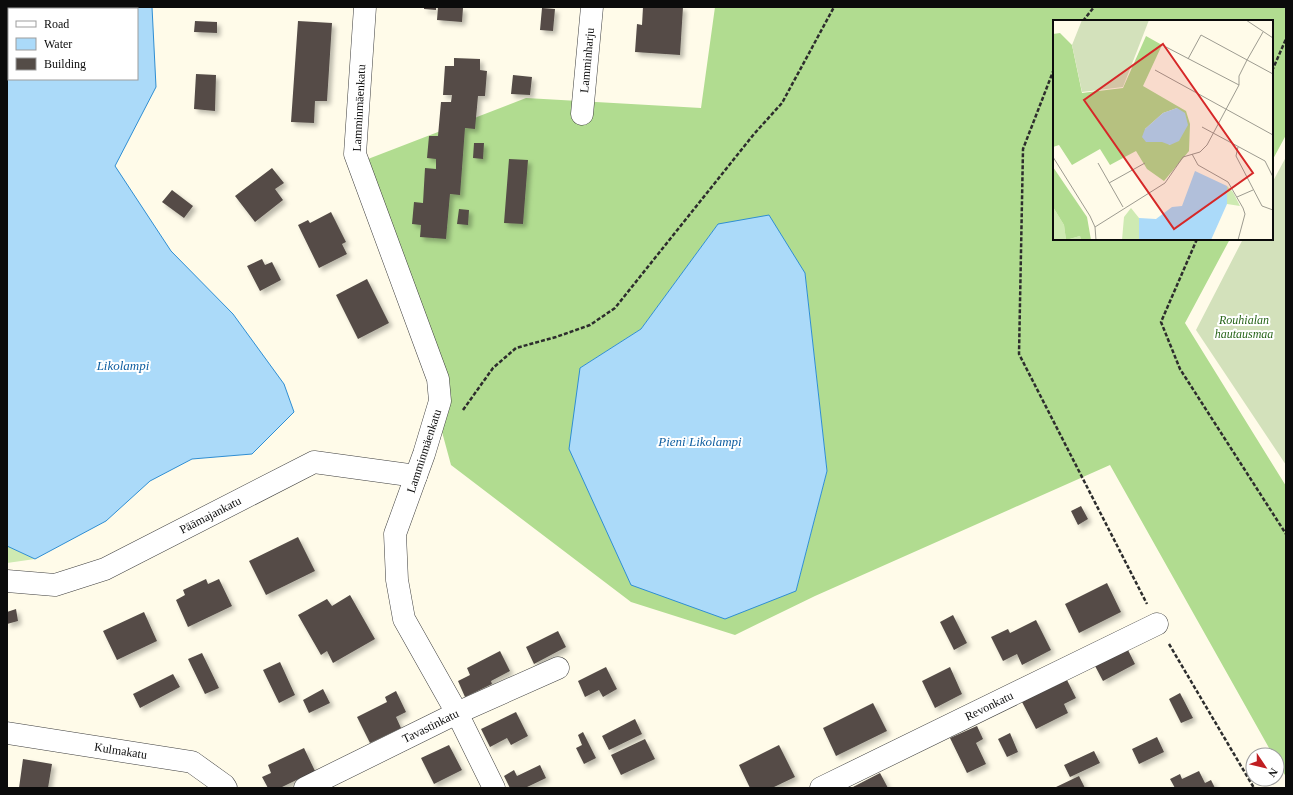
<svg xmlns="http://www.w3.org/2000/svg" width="1293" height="795" font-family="Georgia,serif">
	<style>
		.green { fill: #ceeab2 }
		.forest { fill: #b1dc90; fill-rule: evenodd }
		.cemetery { fill: #d3e1bb }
		.water { fill: #abdaf9; stroke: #2f8ed3; fill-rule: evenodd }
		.building { fill: #544c47; filter: url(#shadow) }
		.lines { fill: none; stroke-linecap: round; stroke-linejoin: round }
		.minor-casing { stroke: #3e3e3e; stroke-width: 23 }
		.path { stroke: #2d2d2d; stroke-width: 2.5; stroke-dasharray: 4 2; stroke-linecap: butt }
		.minor { stroke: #fff; stroke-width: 22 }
		.labels { text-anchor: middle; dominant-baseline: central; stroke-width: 4; stroke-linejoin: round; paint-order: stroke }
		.street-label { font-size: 12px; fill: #0b0b0b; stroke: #fff }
		.park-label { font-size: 12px; font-style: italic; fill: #28651a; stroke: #fff }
		.water-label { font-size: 13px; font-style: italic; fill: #105fa1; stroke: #fff }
		.inset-road { fill: none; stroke: #9d9b90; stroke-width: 1 }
		.view { fill: #d62828; fill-opacity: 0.15; stroke: #d62828; stroke-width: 2 }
		.inset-edge { fill: none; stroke: #0b0b0b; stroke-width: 2 }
	</style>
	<defs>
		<filter id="shadow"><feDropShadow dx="3.5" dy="3.5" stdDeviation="2" flood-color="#0004"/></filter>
	</defs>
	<rect width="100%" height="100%" fill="#fffbe9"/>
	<!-- green -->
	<path class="green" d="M7,546L35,559L7,563Z"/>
	<!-- forest -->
	<path class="forest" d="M715,7H1286V135L1272,161V21H1054V239H1230L1185,323L1286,486V777L1277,761V755H1273L1110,465L815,596L735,635L631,602L451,465L368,159L526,98L701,108ZM718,224L805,273L827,471L796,591L580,368L641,329Z"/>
	<!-- cemetery -->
	<path class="cemetery" d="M1286,157V465L1196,330L1243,239H1272V183Z"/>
	<!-- water -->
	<path class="water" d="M7,7H152L156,87L115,166L171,251L233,314L284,384L294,412L252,454L192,459L150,481L106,521L35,559L7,546ZM9,9H137V79H9Z
		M769,215L805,273L827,471L796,591L725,619L631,585L569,449L580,368L641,329L718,224Z"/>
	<!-- building -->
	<path class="building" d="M424,7H436V10L424,9Z
		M438,7L463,8L462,22L437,20Z
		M643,7H683L680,55L635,52L637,24L642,25Z
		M542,8L555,9L553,31L540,30Z
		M195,21L217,22V33L194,32Z
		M298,21L332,23L327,101H315L314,123L291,122Z
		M454,58L480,59V70L487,71L485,96H478L475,129L465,128L460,195L450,194L446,239L420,237L421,225L412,224L414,202L423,203L425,168L436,169V159L427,158L429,136H438L441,102H451L452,95H443L445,66H454Z
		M196,74L216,75L215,111L194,109Z
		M513,75L532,77L530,95L511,94Z
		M474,143H484L483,159L473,158Z
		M509,159L528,160L523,224L504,223Z
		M272,168L284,183L275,189L283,200L255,222L235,196Z
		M172,190L193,206L184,218L162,202Z
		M459,209L469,210L468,225L457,224Z
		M331,212L346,242L342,244L347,254L319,268L298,225L308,220L310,223Z
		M262,259L265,265L272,262L281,280L260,291L247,266Z
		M367,279L389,323L358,339L336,295Z
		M1081,506L1088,519L1078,525L1071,511Z
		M298,537L315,571L266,595L249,561Z
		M206,579L208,584L219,579L232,606L188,627L176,600L185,595L183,590Z
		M1107,583L1121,612L1079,633L1065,604Z
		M350,595L375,639L333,663L327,651L321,655L298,615L327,599L332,606Z
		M16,609L18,621L7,624V612Z
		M144,612L157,641L117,660L103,631Z
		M953,615L967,643L954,650L940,622Z
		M1036,620L1051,650L1022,665L1017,654L1003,661L991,637L1008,629L1010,633Z
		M558,631L566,647L534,664L526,647Z
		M1128,650L1135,664L1103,681L1095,666Z
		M500,651L510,671L491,681L492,684L465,697L458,681L470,675L467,668Z
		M202,653L219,688L205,694L188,659Z
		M280,662L295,695L279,703L263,670Z
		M606,667L617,689L603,697L599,690L585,697L578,681Z
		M950,667L962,694L935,708L922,681Z
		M173,674L180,687L140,708L133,694Z
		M1067,680L1076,698L1064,704L1068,713L1036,729L1022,702Z
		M323,689L330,703L309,713L303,700Z
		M396,691L406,712L396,717L401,728L370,743L357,717L387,702L385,697Z
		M1180,693L1193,718L1181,723L1169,699Z
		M873,703L887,731L836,756L823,728Z
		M516,712L528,736L511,745L507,738L490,747L481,729Z
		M635,719L642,734L609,750L602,736Z
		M977,726L983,739L976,743L986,764L967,773L950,738Z
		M583,732L596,758L584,764L576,748L582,745L578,735Z
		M1010,733L1018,752L1007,757L998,739Z
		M1157,737L1164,752L1139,764L1132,749Z
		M645,739L655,759L621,775L611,755Z
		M449,745L462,770L434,784L421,758Z
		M779,745L795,777L772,788H750L739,765Z
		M304,748L315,771L280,788H268L262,777L271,773L268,765Z
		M1094,751L1100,763L1070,777L1064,765Z
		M23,759L52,764L48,788H19Z
		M540,765L546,778L525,788H510L504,776L514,770L517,776Z
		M1199,771L1205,783L1211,780L1215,788H1175L1170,779L1180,774L1182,779Z
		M880,773L888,788H854L853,787Z
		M1079,776L1085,788H1054Z"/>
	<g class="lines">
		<!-- minor casing -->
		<g class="minor-casing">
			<g id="minor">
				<path d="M365,7L355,154L438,379L440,401L424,454L395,534L397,580L404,619L457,713L494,788"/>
				<path id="s1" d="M582,114L592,7"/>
				<path id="s2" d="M7,581L55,585L105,569L314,462L416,476"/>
				<path id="s3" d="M7,733L192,762L224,785L226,788"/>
				<path id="s4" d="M305,788L457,713L558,668"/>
				<path id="s5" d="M821,788L1157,624"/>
			</g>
		</g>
		<!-- path -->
		<path class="path" d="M1083,21L1094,7
			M1054,69L1023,149L1019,354L1147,604
			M1272,71L1286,39
			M1197,239L1161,322L1180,369L1286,534
			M463,410L493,368L516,348L556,337L590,325L615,308L754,134L782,103L834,7
			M1169,644L1254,788"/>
		<!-- minor -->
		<use href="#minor" class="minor"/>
	</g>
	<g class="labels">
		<!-- street labels -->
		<g class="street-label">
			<text stroke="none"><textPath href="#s1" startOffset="54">Lamminharju</textPath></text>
			<text transform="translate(359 108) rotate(-87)">Lamminmäenkatu</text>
			<text transform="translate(424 451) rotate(-72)">Lamminmäenkatu</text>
			<text stroke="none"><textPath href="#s2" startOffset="219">Päämajankatu</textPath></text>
			<text stroke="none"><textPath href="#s5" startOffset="187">Revonkatu</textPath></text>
			<text stroke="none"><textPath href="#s4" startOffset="140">Tavastinkatu</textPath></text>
			<text stroke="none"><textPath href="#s3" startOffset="115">Kulmakatu</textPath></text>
		</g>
		<!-- park labels -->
		<g class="park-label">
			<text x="1244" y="320">Rouhialan<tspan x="1244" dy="14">hautausmaa</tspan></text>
		</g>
		<!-- water labels -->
		<g class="water-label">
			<text x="123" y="365">Likolampi</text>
			<text x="700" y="441">Pieni Likolampi</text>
		</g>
	</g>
	<!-- overview -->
	<g transform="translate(1053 20)">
		<rect width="220" height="220" fill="#fffbe9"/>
		<path d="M174,166L180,172L187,186L174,184ZM0,187L11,205L13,220L27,216L28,220H0ZM78,188L86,198L87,219L69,220L71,197Z" fill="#ceeab2"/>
		<path d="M7,13L19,25L29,73L70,68L93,16L109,25L90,66L133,91L137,104L136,131L111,161L94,149L83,131L57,145L47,129L19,145L6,125L0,127V14ZM124,88L117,125L92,109L110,93ZM0,147L34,197L38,220H28L27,216L13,220L11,205L0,187Z" fill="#b1dc90" fill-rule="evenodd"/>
		<path d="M29,0H96L70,67L29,72L19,25Z" fill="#d3e1bb"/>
		<path d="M124,88L132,93L135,105L126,121L117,125L109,122H93L89,117L92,109L110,93ZM142,151L174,166V184L158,220H86V198L103,199L119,187L129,186Z" fill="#abdaf9"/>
		<path class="inset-road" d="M193,0L220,18M113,27L186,65M135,39L148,15L220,54M102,50L220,115M149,107L212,141L220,157M185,127L183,136L209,186L220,190M139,134L145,145L175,162L190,188L192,194L185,220M0,137L37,196L42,207L43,220M45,143L70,187M56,163L92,143M184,177L200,170M42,207L112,163L130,137L147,132L154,125L186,65V56L194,40L210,12"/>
		<path class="view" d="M110,24L200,153L121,209L31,80Z"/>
		<rect width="220" height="220" class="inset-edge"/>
	</g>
	<!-- border -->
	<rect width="1293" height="795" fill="none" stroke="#0b0b0b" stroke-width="16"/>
	<!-- legend -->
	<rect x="8" y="8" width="130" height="72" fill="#ffffff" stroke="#9d9d9d"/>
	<rect x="16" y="21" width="20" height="6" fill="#ffffff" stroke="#9d9d9d"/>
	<text x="44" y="28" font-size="12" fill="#0b0b0b">Road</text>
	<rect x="16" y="38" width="20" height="12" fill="#abdaf9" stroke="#9d9d9d"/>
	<text x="44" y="48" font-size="12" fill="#0b0b0b">Water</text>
	<rect x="16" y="58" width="20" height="12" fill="#544c47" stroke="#9d9d9d"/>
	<text x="44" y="68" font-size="12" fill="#0b0b0b">Building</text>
	<!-- north arrow -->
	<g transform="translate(1265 767) rotate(125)"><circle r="19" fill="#ffffff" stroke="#9d9d9d"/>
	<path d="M0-3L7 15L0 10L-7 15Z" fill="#c01e22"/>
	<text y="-6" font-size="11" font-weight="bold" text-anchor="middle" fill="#0b0b0b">N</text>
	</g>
</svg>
